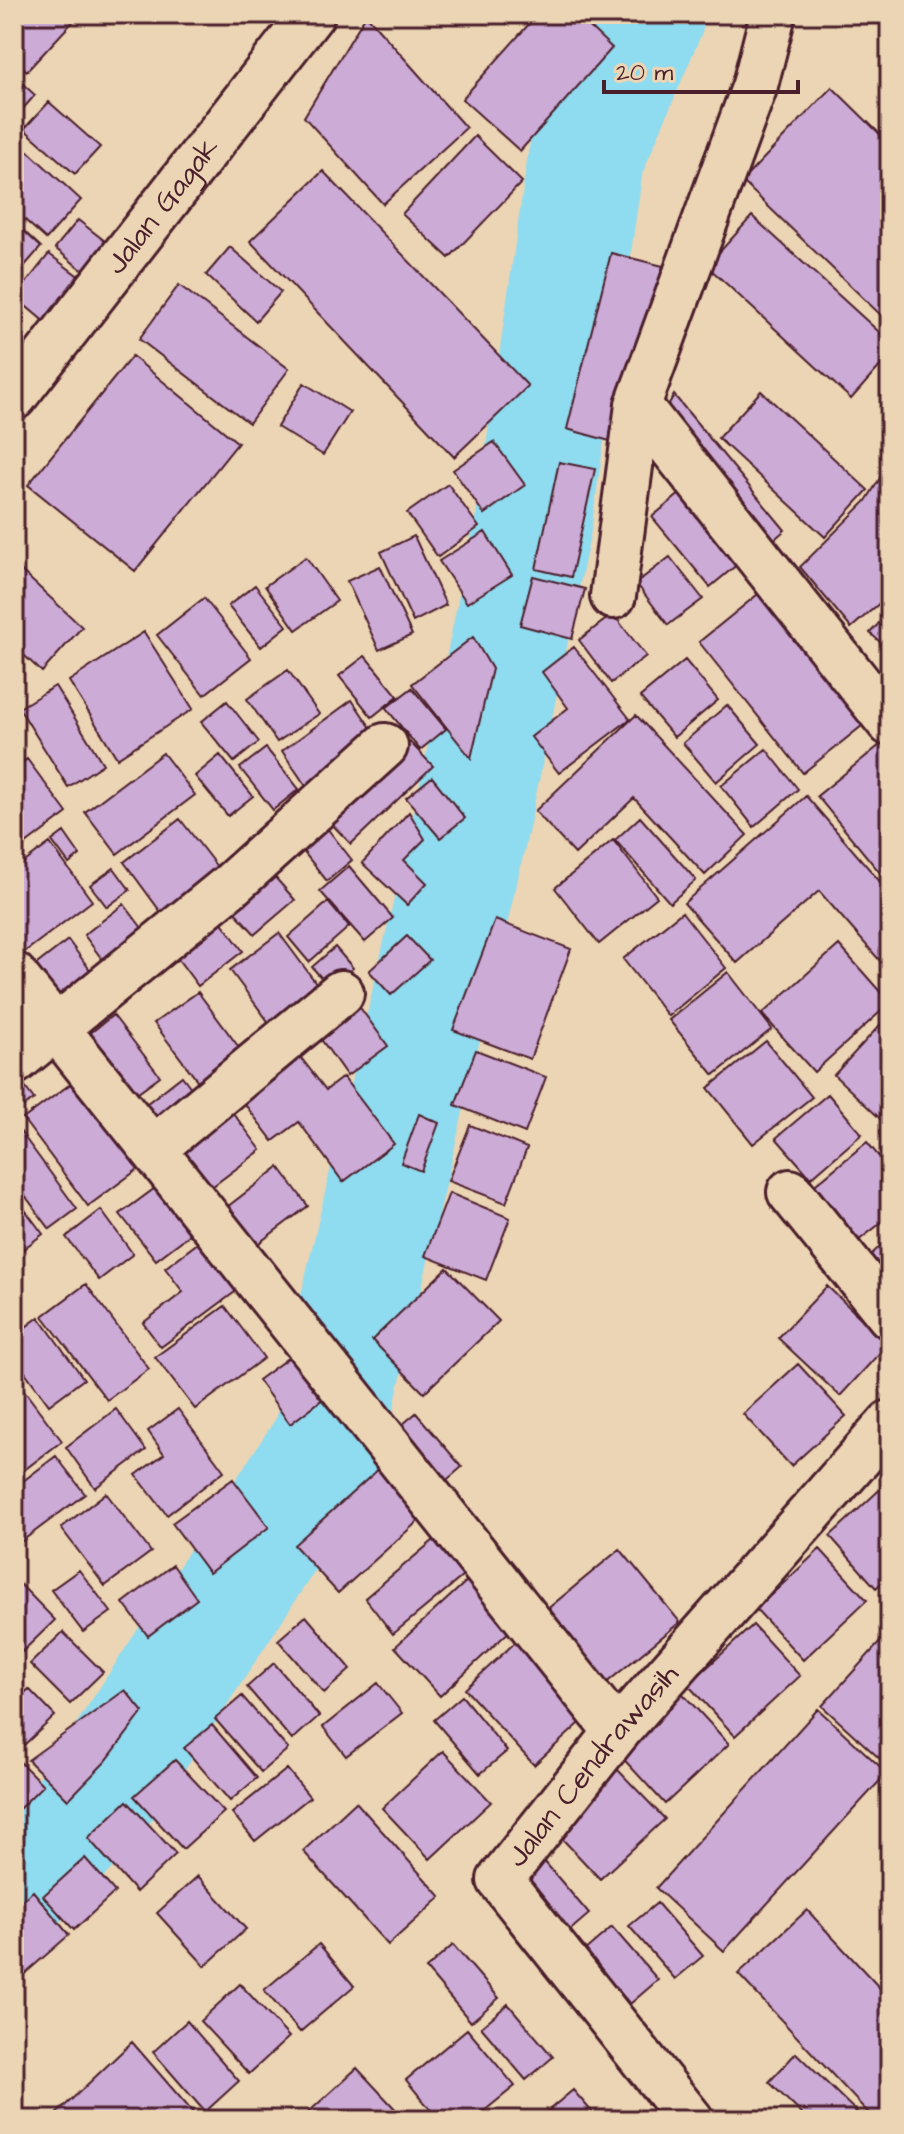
<svg xmlns="http://www.w3.org/2000/svg" width="904" height="2134" font-family="'Architects Daughter',sans-serif">
	<style>
		.lines { fill: none; stroke-linecap: round; stroke-linejoin: round }
		.river { stroke: #8fdbef; stroke-width: 116 }
		.building { fill: #ccabd6; stroke: #4a1f2b; stroke-width: 2 }
		.minor-casing { stroke: #4a1f2b; stroke-width: 50 }
		.minor { stroke: #ecd5b4; stroke-width: 44 }
		.labels { text-anchor: middle; dominant-baseline: central; stroke-width: 6; stroke-linejoin: round; paint-order: stroke }
		.street-label { font-size: 30px; fill: #4a1f2b; stroke: #ecd5b4 }
	</style>
	<rect width="100%" height="100%" fill="#ecd5b4"/>
	<filter id="ink" filterUnits="userSpaceOnUse"><feTurbulence type="fractalNoise" baseFrequency=".0125" numOctaves="2"/><feDisplacementMap in="SourceGraphic" scale="16" xChannelSelector="R" yChannelSelector="G"/><feConvolveMatrix kernelMatrix="1 2 1 2 8 2 1 2 1" color-interpolation-filters="sRGB"/></filter>
	<g filter="url(#ink)">
		<g class="lines">
			<!-- river -->
			<path class="river" d="M14,1886L91,1807L333,1437L338,1391L468,837L534,520L586,158L647,14"/>
		</g>
		<!-- building -->
		<path class="building" d="M14,14H80L27,71L14,59Z
			M538,14H576L612,48L520,151L462,99Z
			M366,15L466,128L383,204L304,117Z
			M14,76L35,95L14,119Z
			M832,87L890,144V324L742,181Z
			M49,102L100,147L75,174L24,129Z
			M475,136L522,182L449,258L402,214Z
			M28,151L81,200L46,239L14,210V166Z
			M323,171L528,386L454,457L250,241Z
			M752,216L890,342V355L851,399L707,266Z
			M78,220L110,245L87,274L55,248Z
			M14,222L41,247L14,278Z
			M230,247L281,292L256,321L206,275Z
			M611,253L663,266L617,443L567,429Z
			M49,254L81,278L46,323L15,297Z
			M179,285L289,369L249,423L139,339Z
			M132,356L238,443L135,571L28,485Z
			M304,383L350,412L323,455L277,427Z
			M761,391L868,490L825,537L718,438Z
			M674,395L785,530L767,546L659,421Z
			M494,442L525,485L484,514L453,470Z
			M559,462L595,469L571,577L536,569Z
			M890,462V594L851,628L800,567L866,501Z
			M448,484L479,527L438,557L407,513Z
			M687,488L745,558L710,587L652,517Z
			M485,532L512,575L467,603L439,561Z
			M414,536L446,605L413,622L381,552Z
			M306,557L337,601L296,630L265,586Z
			M670,557L703,599L668,625L636,583Z
			M14,564L82,627L42,672L14,646Z
			M380,566L412,635L379,650L347,581Z
			M533,576L585,589L572,639L520,625Z
			M255,585L287,626L261,647L228,606Z
			M768,586L873,717L803,773L699,642Z
			M204,598L251,658L204,695L157,635Z
			M890,611V651L870,633Z
			M613,614L646,656L611,683L579,640Z
			M144,632L193,709L117,758L69,681Z
			M473,637L492,669L471,758L412,684Z
			M574,647L630,719L559,773L531,737L568,708L542,672Z
			M365,656L398,696L372,717L339,676Z
			M685,660L718,700L674,737L640,697Z
			M288,670L319,714L277,742L247,699Z
			M55,686L103,764L68,787L19,708Z
			M412,688L446,729L420,750L386,708Z
			M352,700L382,744L312,795L282,751Z
			M227,701L259,742L234,762L201,722Z
			M727,705L760,744L716,782L683,743Z
			M636,715L747,835L705,875L634,798L575,854L535,811Z
			M403,735L433,766L351,844L322,814Z
			M886,740L890,745V885L817,796Z
			M266,748L299,789L273,810L240,768Z
			M766,749L798,789L754,827L721,786Z
			M163,753L195,795L117,854L85,812Z
			M220,755L253,796L228,816L195,776Z
			M27,759L67,813L14,853V769Z
			M432,777L465,818L440,838L406,798Z
			M806,796L890,893L888,970L819,891L737,963L684,903Z
			M409,812L425,839L404,860L427,883L407,905L362,863Z
			M640,817L696,880L670,903L615,840Z
			M319,818L352,860L327,881L293,839Z
			M180,819L221,872L163,915L124,862Z
			M64,832L80,855L69,864L52,841Z
			M613,840L657,897L599,944L555,888Z
			M50,843L92,901L14,960V870Z
			M349,866L393,918L365,942L320,891Z
			M114,868L130,890L107,907L90,885Z
			M273,875L295,900L255,934L233,910Z
			M328,902L349,927L309,962L288,937Z
			M124,904L151,940L111,971L84,935Z
			M682,912L726,968L668,1016L623,959Z
			M215,913L243,951L198,986L169,947Z
			M495,920L571,949L530,1059L453,1030Z
			M279,933L328,999L279,1036L230,970Z
			M407,936L430,960L391,995L369,971Z
			M68,940L99,982L55,1015L24,974Z
			M839,945L890,1003L814,1072L762,1014Z
			M335,947L353,968L330,988L312,967Z
			M728,972L772,1029L714,1075L669,1020Z
			M198,992L249,1061L206,1092L154,1023Z
			M353,998L388,1046L347,1076L313,1028Z
			M14,1000L36,1030L14,1047Z
			M890,1014V1128L834,1075Z
			M113,1015L160,1076L123,1103L78,1043Z
			M766,1041L812,1097L753,1144L708,1088Z
			M295,1050L326,1090L343,1077L394,1144L343,1182L299,1122L273,1141L237,1094Z
			M476,1050L546,1077L525,1133L455,1105Z
			M14,1073L34,1099L14,1114Z
			M182,1076L202,1102L152,1139L132,1115Z
			M80,1077L145,1164L88,1206L23,1119Z
			M828,1094L862,1134L811,1178L776,1138Z
			M227,1105L261,1150L197,1198L163,1152Z
			M419,1114L439,1123L421,1171L401,1163Z
			M14,1123L77,1209L50,1229L14,1181Z
			M470,1125L527,1148L506,1203L448,1181Z
			M867,1142L890,1170V1216L854,1244L810,1189Z
			M279,1167L308,1206L247,1252L218,1214Z
			M162,1183L197,1229L156,1260L120,1214Z
			M449,1193L510,1218L486,1280L425,1256Z
			M14,1195L43,1234L14,1256Z
			M101,1210L133,1254L99,1280L66,1237Z
			M890,1237V1295L861,1264Z
			M203,1239L239,1289L161,1347L143,1323L183,1292L165,1268Z
			M447,1268L499,1321L424,1393L372,1340Z
			M86,1284L149,1369L107,1400L43,1316Z
			M827,1286L888,1344L840,1396L778,1338Z
			M225,1306L264,1358L195,1409L155,1357Z
			M39,1317L84,1379L49,1405L14,1357V1336Z
			M296,1352L328,1395L290,1424L258,1380Z
			M798,1364L846,1416L791,1466L743,1414Z
			M14,1377L62,1441L19,1474L14,1467Z
			M116,1409L146,1450L95,1488L66,1447Z
			M178,1409L224,1471L167,1515L136,1475L164,1454L148,1431Z
			M416,1413L462,1467L435,1490L389,1436Z
			M56,1456L85,1494L14,1547V1488Z
			M381,1467L425,1515L338,1593L294,1545Z
			M233,1479L269,1527L209,1573L172,1523Z
			M890,1480V1575L876,1588L830,1536Z
			M106,1493L151,1552L105,1586L61,1528Z
			M440,1535L469,1571L393,1634L365,1598Z
			M620,1549L680,1622L599,1689L539,1616Z
			M820,1549L867,1600L803,1660L756,1609Z
			M173,1565L197,1599L148,1636L123,1603Z
			M79,1570L111,1612L83,1632L51,1590Z
			M15,1579L55,1620L22,1652L14,1644Z
			M469,1579L514,1627L440,1696L395,1647Z
			M306,1616L351,1669L324,1693L278,1640Z
			M753,1625L800,1676L735,1736L688,1685Z
			M890,1631V1768L822,1706Z
			M63,1632L103,1672L70,1704L30,1664Z
			M521,1637L590,1714L534,1765L465,1689Z
			M274,1663L319,1716L292,1740L247,1687Z
			M378,1683L402,1713L346,1756L323,1727Z
			M29,1689L55,1716L24,1745L14,1734V1702Z
			M125,1690L143,1712L106,1761L68,1800L28,1760Z
			M682,1693L729,1744L665,1804L618,1753Z
			M242,1696L288,1749L261,1772L215,1719Z
			M462,1696L507,1751L480,1774L434,1720Z
			M818,1709L887,1773L724,1951L656,1888Z
			M212,1725L257,1778L230,1801L184,1748Z
			M443,1751L491,1802L430,1859L382,1808Z
			M14,1756L43,1785L14,1814Z
			M175,1760L224,1812L183,1849L134,1796Z
			M616,1768L665,1819L600,1879L552,1828Z
			M287,1769L310,1797L255,1841L232,1813Z
			M127,1801L176,1854L136,1892L88,1838Z
			M356,1802L441,1897L388,1945L303,1851Z
			M85,1858L115,1892L74,1930L43,1896Z
			M544,1861L589,1914L561,1938L516,1885Z
			M198,1876L246,1929L205,1966L157,1913Z
			M33,1891L69,1935L14,1983V1907Z
			M657,1903L703,1956L675,1979L629,1926Z
			M807,1910L890,1999V2120H875L738,1974Z
			M612,1927L658,1980L630,2004L584,1951Z
			M319,1944L354,1986L300,2032L264,1990Z
			M453,1945L499,1998L471,2022L426,1969Z
			M240,1984L289,2037L249,2074L200,2021Z
			M508,2004L553,2057L526,2080L481,2027Z
			M187,2021L239,2081L205,2112L153,2052Z
			M467,2029L515,2086L473,2120H439L406,2080Z
			M132,2042L197,2117L194,2120H50Z
			M796,2053L865,2120H808L769,2082Z
			M357,2068L399,2113L391,2120H300Z
			M573,2090L599,2120H537Z"/>
		<g class="lines">
			<!-- minor casing -->
			<g class="minor-casing">
				<g id="minor">
					<path id="s1" d="M14,397L312,14"/>
					<path d="M638,405L890,723"/>
					<path d="M613,596L638,405L755,85L773,14"/>
					<path d="M14,975L617,1732"/>
					<path d="M14,1062L231,885L385,746"/>
					<path d="M153,1149L341,993"/>
					<path d="M790,1192L890,1316"/>
					<path id="s2" d="M691,2120L500,1880L617,1732L890,1423"/>
				</g>
			</g>
			<!-- minor -->
			<use href="#minor" class="minor"/>
		</g>
	</g>
	<g class="labels">
		<!-- street labels -->
		<g class="street-label">
			<text stroke="none"><textPath href="#s1" startOffset="242">Jalan Gagak</textPath></text>
			<text stroke="none"><textPath href="#s2" startOffset="454">Jalan Cendrawasih</textPath></text>
		</g>
	</g>
	<!-- margin -->
	<rect width="904" height="2134" fill="none" stroke="#ecd5b4" stroke-width="48"/>
	<rect x="24" y="24" width="856" height="2086" fill="none" stroke="#4a1f2b" stroke-width="3" filter="url(#ink)"/>
	<!-- scale -->
	<path d="M604 80v12h194v-12" fill="none" stroke="#4a1f2b" stroke-width="4"/>
	<text x="616" y="80" font-size="24" fill="#4a1f2b" stroke="#ecd5b4" stroke-width="6" paint-order="stroke">20 m</text>
</svg>
